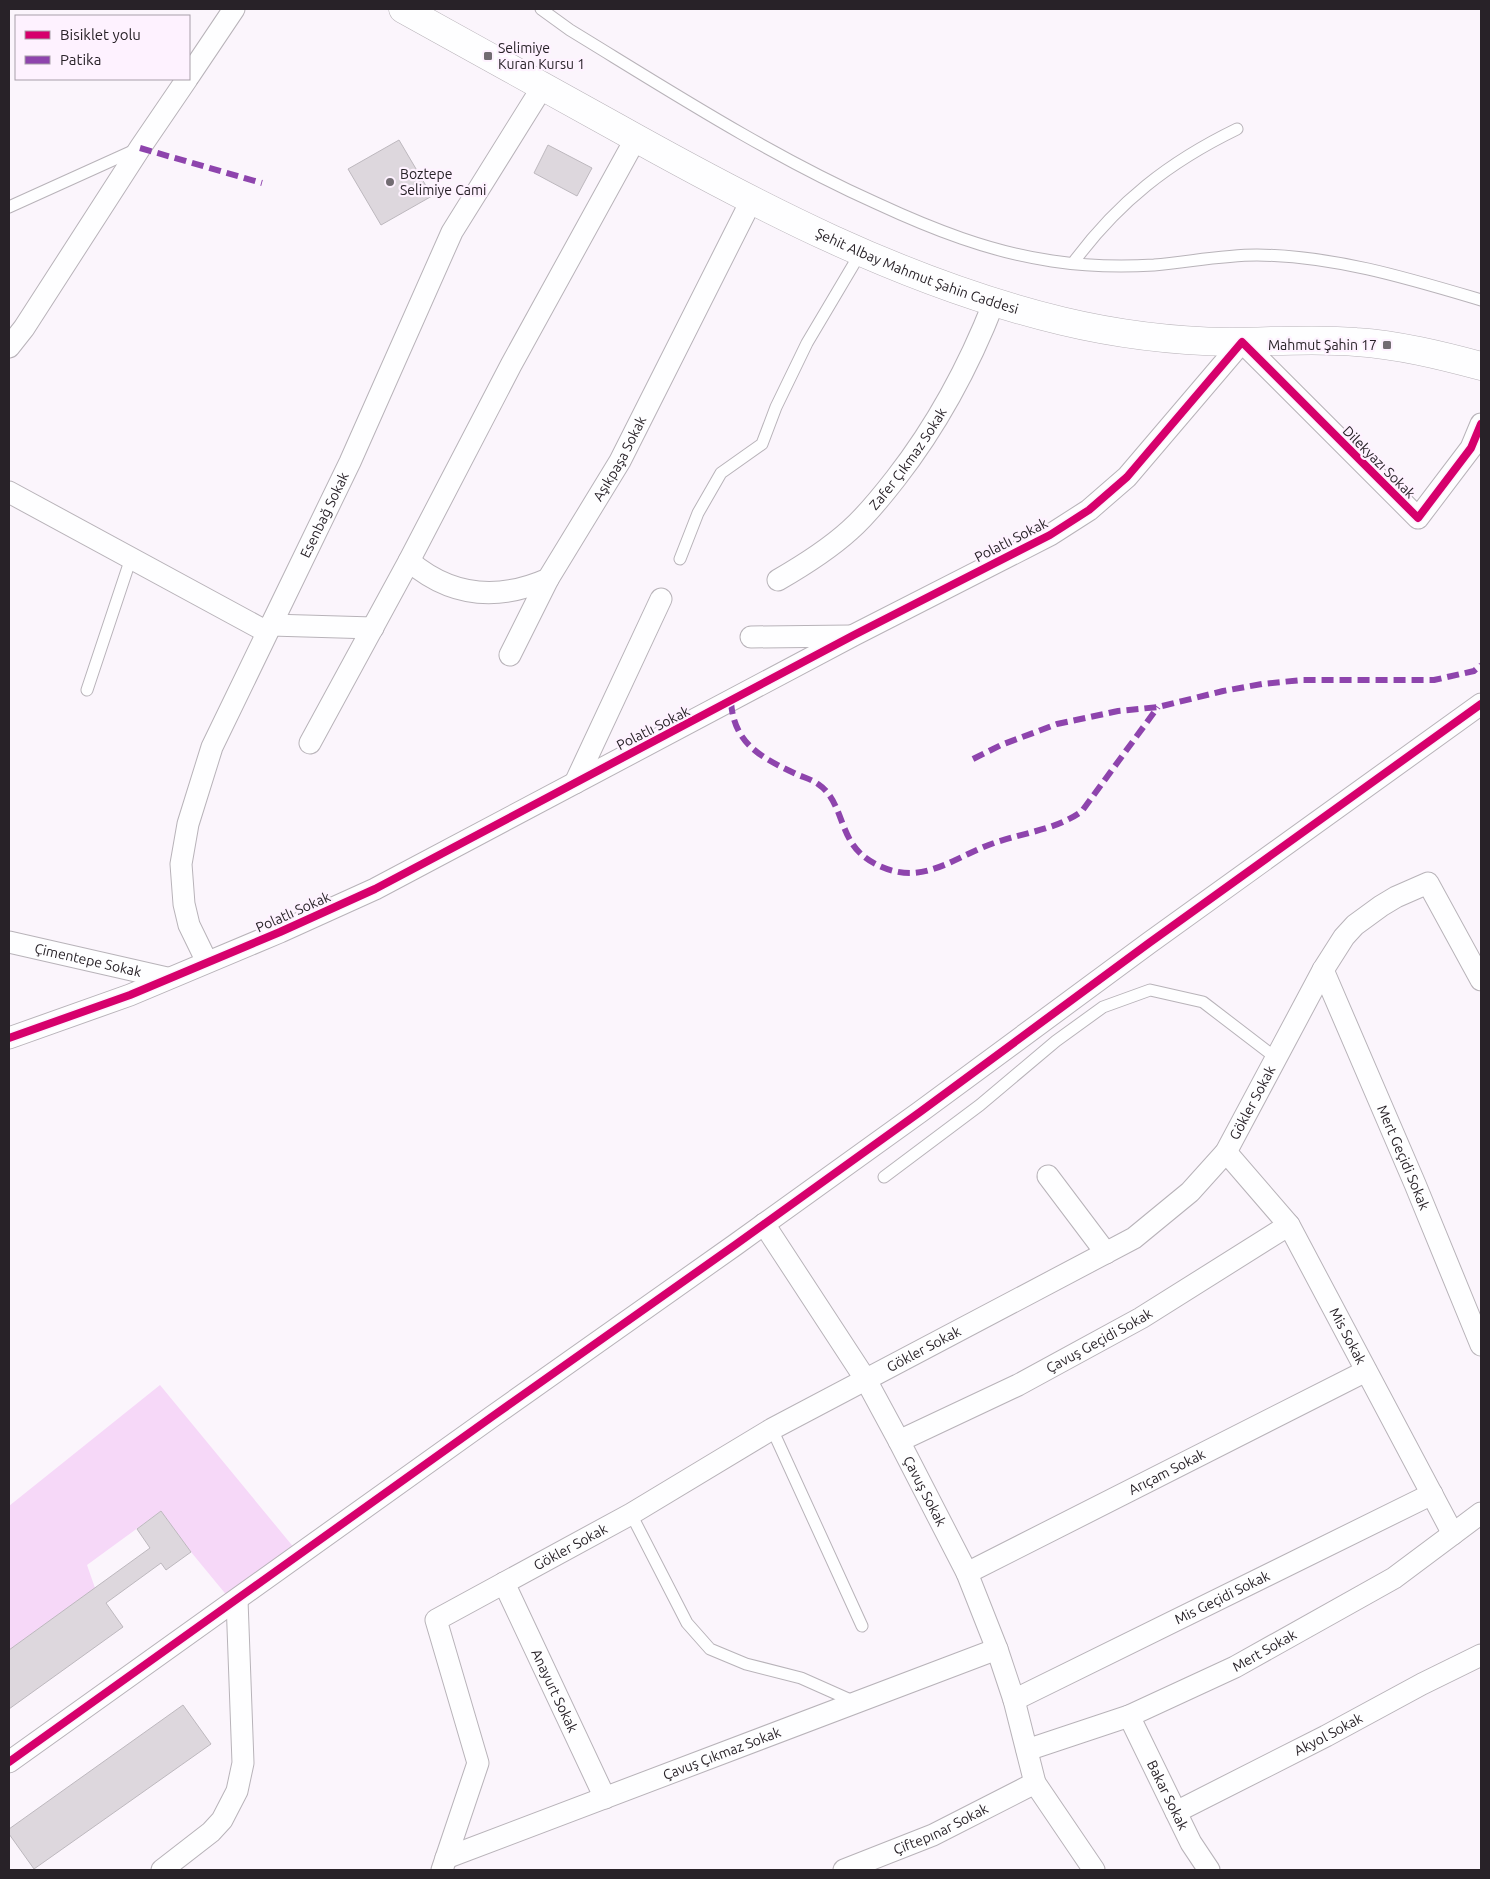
<svg xmlns="http://www.w3.org/2000/svg" width="1490" height="1879" font-family="Ubuntu,sans-serif">
	<style>
		.green { fill: #f6d8f8 }
		.building { fill: #ddd7dd; stroke: #bdb8be }
		.lines { fill: none; stroke-linecap: round; stroke-linejoin: round }
		.lane-casing { stroke: #b8b3b9; stroke-width: 13 }
		.street-casing { stroke: #b8b3b9; stroke-width: 23 }
		.secondary-casing { stroke: #b8b3b9; stroke-width: 29 }
		.lane { stroke: #fefeff; stroke-width: 11 }
		.street { stroke: #fefeff; stroke-width: 21 }
		.secondary { stroke: #fefeff; stroke-width: 28 }
		.quiet { stroke: #8e44ad; stroke-width: 6; stroke-dasharray: 12 6; stroke-linecap: butt }
		.cycleway-casing { stroke: #fef2ff; stroke-width: 11 }
		.cycleway { stroke: #d6006c; stroke-width: 8 }
		.poi-dot { fill: #726c72; stroke: #fef2ff; stroke-width: 2 }
		.labels { text-anchor: middle; dominant-baseline: central; stroke-width: 4.5; stroke-linejoin: round; paint-order: stroke }
		.poi-label { font-size: 14px; fill: #282228; stroke: #fef2ff; text-anchor: start }
		.street-label { font-size: 14px; fill: #282228; stroke: #fef2ff }
	</style>
	<rect width="100%" height="100%" fill="#fbf5fc"/>
	<!-- green -->
	<path class="green" d="M160,1385L300,1555L233,1603L191,1552L161,1511L87,1565L95,1588L9,1650V1506Z"/>
	<!-- building -->
	<path class="building" d="M399,140L432,196L381,225L348,169Z
		M548,145L592,168L577,196L534,173Z
		M161,1511L191,1552L166,1570L161,1563L106,1603L123,1627L9,1709V1650L150,1548L137,1529Z
		M183,1705L211,1744L34,1869L9,1834V1829Z"/>
	<g class="lines">
		<!-- lane casing -->
		<g class="lane-casing">
			<path id="lane" d="M541,9L570,30C670,91 769,155 876,203C932,229 990,252 1052,261C1085,266 1121,267 1154,265C1189,262 1222,255 1257,255C1335,256 1407,278 1481,300
				M9,207L135,150
				M1073,263C1118,202 1169,162 1237,129
				M680,559L698,513L721,473L762,444L776,407L807,343L861,252
				M87,690L131,558
				M884,1177L980,1105L1056,1041L1103,1007L1150,990L1203,1002L1276,1058
				M772,1429L862,1626
				M631,1514L687,1623L710,1649L746,1664L801,1678L855,1702"/>
		</g>
		<!-- street casing -->
		<g class="street-casing">
			<g id="street">
				<path d="M189,76L234,9"/>
				<path d="M9,347L24,328L140,148L187,79"/>
				<path d="M9,492L267,632"/>
				<path id="s1" d="M409,561C451,597 498,601 548,579L620,461L751,201"/>
				<path id="s2" d="M778,580C804,565 828,550 850,530C867,515 882,496 896,478C938,424 969,366 994,302"/>
				<path d="M271,625L373,628"/>
				<path d="M751,637L851,636"/>
				<path d="M510,655L548,579"/>
				<path d="M310,743L409,561L511,365L636,138"/>
				<path d="M575,783L661,599"/>
				<path id="s3" d="M9,942L167,978"/>
				<path id="s4" d="M207,962L189,925L184,904L181,864L188,824L212,747L350,462L452,232L543,86"/>
				<path id="s5" d="M1323,970L1415,1184L1481,1345"/>
				<path d="M9,1038L130,995L280,932L375,889L854,635L1050,535L1089,510L1127,477L1242,342L1418,518L1471,448L1481,424"/>
				<path id="s6" d="M1226,1152L1289,1225L1453,1534"/>
				<path d="M1048,1176L1106,1253"/>
				<path id="s7" d="M764,1224L866,1380L899,1441L967,1573L997,1649L1014,1700L1035,1783L1094,1870"/>
				<path id="s8" d="M899,1441L1018,1385L1141,1318L1289,1225"/>
				<path id="s9" d="M967,1573L1366,1371"/>
				<path id="s10" d="M504,1583L605,1798"/>
				<path id="s11" d="M1014,1700L1432,1494"/>
				<path id="s12" d="M1129,1716L1191,1843L1209,1870"/>
				<path id="s13" d="M1027,1750L1129,1716L1235,1667L1394,1578L1481,1513"/>
				<path d="M9,1762L493,1416L735,1245L920,1112L1149,943L1481,704"/>
				<path id="s14" d="M1176,1812L1326,1736L1422,1684L1481,1655"/>
				<path id="s15" d="M446,1858L997,1649"/>
				<path d="M162,1870L211,1832L222,1820L237,1791L243,1763L237,1600"/>
				<path id="s16" d="M442,1870L478,1763L436,1620L631,1514L772,1429L1134,1238L1190,1192L1226,1152L1323,970L1344,937L1355,925L1381,906L1396,897L1428,883L1481,980"/>
				<path id="s17" d="M844,1870L933,1835L1035,1783"/>
			</g>
		</g>
		<!-- secondary casing -->
		<g class="secondary-casing">
			<g id="secondary">
				<path id="s18" d="M403,9C474,48 545,88 616,127C757,206 904,283 1062,321C1116,334 1173,341 1229,342C1271,342 1314,338 1356,342C1399,345 1440,355 1481,366"/>
			</g>
		</g>
		<!-- lane -->
		<use href="#lane" class="lane"/>
		<!-- street -->
		<use href="#street" class="street"/>
		<!-- secondary -->
		<use href="#secondary" class="secondary"/>
		<!-- quiet -->
		<path class="quiet" d="M140,148L262,183
			M731,702C734,743 760,757 794,773C802,777 811,779 818,784C842,800 839,834 861,854C874,866 895,874 913,873C942,871 967,852 994,843C1025,832 1056,830 1082,811L1158,707
			M973,759L1001,745L1057,724L1118,711L1158,707L1223,691L1262,684L1302,680H1434L1474,671L1481,665"/>
		<!-- cycleway casing -->
		<g class="cycleway-casing">
			<path id="cycleway" d="M9,1038L130,995L280,932L375,889L854,635L1050,535L1089,510L1127,477L1242,342L1418,518L1471,448L1481,424
				M9,1762L493,1416L735,1245L920,1112L1149,943L1481,704"/>
		</g>
		<!-- cycleway -->
		<use href="#cycleway" class="cycleway"/>
	</g>
	<!-- markers -->
	<g class="poi-dot">
		<rect x="483" y="51" width="10" height="10" rx="2.5"/>
		<circle cx="390" cy="182" r="5"/>
		<rect x="1382" y="340" width="10" height="10" rx="2.5"/>
	</g>
	<g class="labels">
		<!-- poi labels -->
		<g class="poi-label">
			<text x="498" y="48">Selimiye<tspan x="498" dy="16">Kuran Kursu 1</tspan></text>
			<text x="400" y="174">Boztepe<tspan x="400" dy="16">Selimiye Cami</tspan></text>
			<text x="1377" y="345" text-anchor="end">Mahmut Şahin 17</text>
		</g>
		<!-- street labels -->
		<g class="street-label">
			<text stroke="none"><textPath href="#s18" startOffset="578">Şehit Albay Mahmut Şahin Caddesi</textPath></text>
			<text stroke="none"><textPath href="#s1" startOffset="289">Aşıkpaşa Sokak</textPath></text>
			<text stroke="none"><textPath href="#s2" startOffset="180">Zafer Çıkmaz Sokak</textPath></text>
			<text transform="translate(1379 462) rotate(45)">Dilekyazı Sokak</text>
			<text stroke="none"><textPath href="#s4" startOffset="482">Esenbağ Sokak</textPath></text>
			<text transform="translate(1011 540) rotate(-27)">Polatlı Sokak</text>
			<text transform="translate(653 728) rotate(-27)">Polatlı Sokak</text>
			<text transform="translate(293 912) rotate(-24)">Polatlı Sokak</text>
			<text stroke="none"><textPath href="#s3" startOffset="81">Çimentepe Sokak</textPath></text>
			<text stroke="none"><textPath href="#s16" startOffset="1240">Gökler Sokak</textPath></text>
			<text stroke="none"><textPath href="#s5" startOffset="204">Mert Geçidi Sokak</textPath></text>
			<text stroke="none"><textPath href="#s6" startOffset="222">Mis Sokak</textPath></text>
			<text stroke="none"><textPath href="#s8" startOffset="224">Çavuş Geçidi Sokak</textPath></text>
			<text stroke="none"><textPath href="#s16" startOffset="820">Gökler Sokak</textPath></text>
			<text stroke="none"><textPath href="#s9" startOffset="224">Arıçam Sokak</textPath></text>
			<text stroke="none"><textPath href="#s7" startOffset="312">Çavuş Sokak</textPath></text>
			<text stroke="none"><textPath href="#s16" startOffset="415">Gökler Sokak</textPath></text>
			<text stroke="none"><textPath href="#s11" startOffset="232">Mis Geçidi Sokak</textPath></text>
			<text stroke="none"><textPath href="#s13" startOffset="258">Mert Sokak</textPath></text>
			<text stroke="none"><textPath href="#s10" startOffset="119">Anayurt Sokak</textPath></text>
			<text stroke="none"><textPath href="#s14" startOffset="171">Akyol Sokak</textPath></text>
			<text stroke="none"><textPath href="#s15" startOffset="295">Çavuş Çıkmaz Sokak</textPath></text>
			<text stroke="none"><textPath href="#s12" startOffset="88">Bakar Sokak</textPath></text>
			<text stroke="none"><textPath href="#s17" startOffset="105">Çiftepınar Sokak</textPath></text>
		</g>
	</g>
	<!-- border -->
	<rect width="1490" height="1879" fill="none" stroke="#282228" stroke-width="20"/>
	<!-- legend -->
	<rect x="15" y="15" width="175" height="65" fill="#fef2ff" stroke="#a89fa9"/>
	<rect x="25" y="31" width="25" height="8" fill="#d6006c" stroke="#a89fa9"/>
	<text x="60" y="40" font-size="15" fill="#282228">Bisiklet yolu</text>
	<rect x="25" y="56" width="25" height="8" fill="#8e44ad" stroke="#a89fa9"/>
	<text x="60" y="65" font-size="15" fill="#282228">Patika</text>
</svg>
